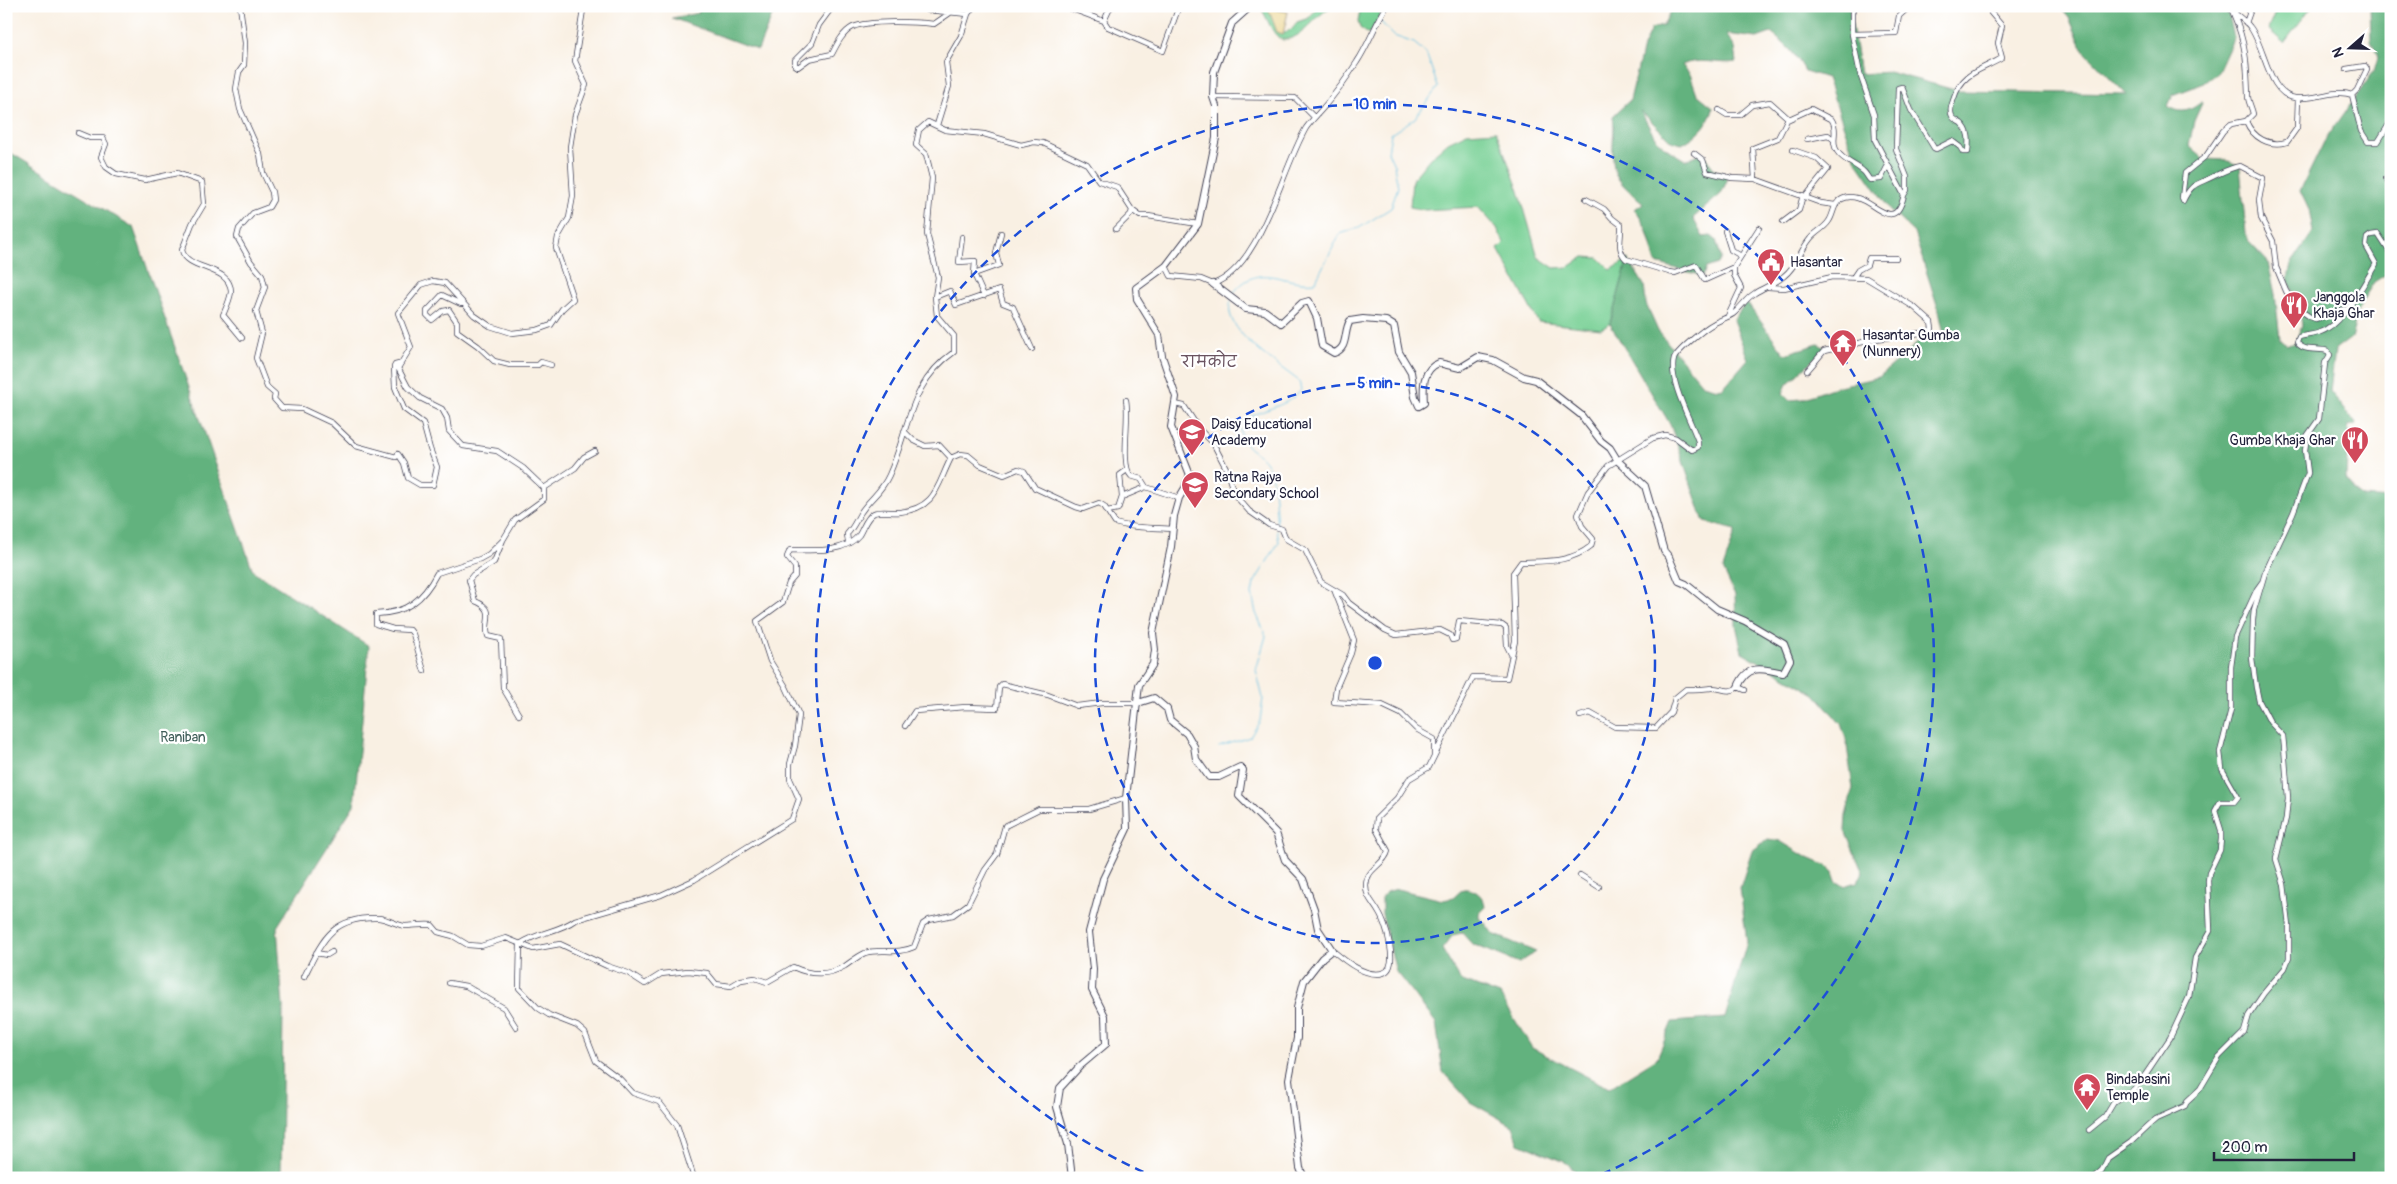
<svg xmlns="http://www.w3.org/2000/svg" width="2397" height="1184" font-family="Pangolin,'Playpen Sans Deva',sans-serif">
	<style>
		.green { fill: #78d095; stroke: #4d7968 }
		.forest { fill: #62b27e; stroke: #426a5c }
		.sand { fill: #eeda9e; stroke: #887e6c }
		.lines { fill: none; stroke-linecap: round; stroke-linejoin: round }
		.stream { stroke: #65c0e2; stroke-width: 1 }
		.street-casing { stroke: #424154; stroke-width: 6 }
		.secondary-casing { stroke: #424154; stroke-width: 8 }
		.street { stroke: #fff; stroke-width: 4.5 }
		.secondary { stroke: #fff; stroke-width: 6 }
		.ring { fill: none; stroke: #1d4ed8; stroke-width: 2.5; stroke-dasharray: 9 6 }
		.labels { text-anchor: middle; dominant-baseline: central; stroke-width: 4.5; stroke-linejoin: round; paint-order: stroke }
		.poi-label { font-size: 14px; fill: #22223b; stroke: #fff; text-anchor: start }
		.park-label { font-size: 14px; fill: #405f5a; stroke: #fff }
		.neighbourhood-label { font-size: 15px; fill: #6a5360; stroke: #fff }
		.centre { fill: #1d4ed8; stroke: #fff; stroke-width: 2.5 }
		.ring-label { font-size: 15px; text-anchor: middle; font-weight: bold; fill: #1d4ed8; stroke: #fff; stroke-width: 4.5; stroke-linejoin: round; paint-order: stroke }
	</style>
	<rect width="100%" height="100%" fill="#fff"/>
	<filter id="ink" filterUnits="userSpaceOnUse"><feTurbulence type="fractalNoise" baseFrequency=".02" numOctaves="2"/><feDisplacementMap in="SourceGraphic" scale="10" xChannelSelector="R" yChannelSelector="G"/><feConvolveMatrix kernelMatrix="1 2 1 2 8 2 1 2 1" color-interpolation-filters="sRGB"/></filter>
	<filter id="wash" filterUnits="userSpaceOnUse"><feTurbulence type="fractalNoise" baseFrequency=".0096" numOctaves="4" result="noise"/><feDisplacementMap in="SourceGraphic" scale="20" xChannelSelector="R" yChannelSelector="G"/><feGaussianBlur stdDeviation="1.12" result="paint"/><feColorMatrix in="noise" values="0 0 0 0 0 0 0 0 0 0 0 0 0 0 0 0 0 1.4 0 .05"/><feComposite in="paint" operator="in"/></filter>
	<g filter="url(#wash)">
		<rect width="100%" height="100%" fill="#f9f0e3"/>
		<!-- green -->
		<path class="green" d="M1259,6H1268L1283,34L1293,28L1297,22L1309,18L1317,8L1315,6H1333C1314,15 1307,37 1283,40C1271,36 1268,16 1259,6Z
			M1361,6H1385L1370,33H1367L1360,28L1358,22Z
			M2278,6H2312L2284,43L2268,29Z
			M1496,131L1519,191L1538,257L1554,268L1569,267L1584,257L1599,258L1611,270L1628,259L1610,324L1601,329L1538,322L1498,249L1504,243L1497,228L1478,207L1425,210L1410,207L1412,180L1430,158L1448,142L1467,133Z"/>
		<!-- forest -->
		<path class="forest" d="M697,6H776L758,50L672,18L699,13Z
			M1673,6H1849L1860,74L1889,72L1959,91L2126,94L2084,51L2069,18L2059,6H2227L2234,37L2218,72L2202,84L2173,95L2168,106C2182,115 2190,111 2203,101L2194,121L2189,146L2204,159L2226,160L2240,166L2246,233L2249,242L2268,262L2275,294L2280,339L2287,345L2295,343L2302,326L2300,310L2288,279L2291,264L2313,232L2309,210L2300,191L2324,142L2374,71L2378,57L2371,40L2370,6H2391V282L2385,275L2374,282L2361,303L2351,338L2335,350L2330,391L2357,425L2347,426L2351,436L2347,456L2346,479L2354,490L2363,497L2391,499V1178H1581L1567,1163L1519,1143L1513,1126L1470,1102L1443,1072L1436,1023L1396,972L1382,914V898L1386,892L1397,889L1443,900L1453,898L1463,889C1475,888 1484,896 1485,907L1479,913V918L1485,923L1493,934L1536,952L1519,963L1472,944L1462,933L1453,935L1442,949L1460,980L1500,995L1532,1048L1609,1088L1657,1058L1672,1022L1725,1018L1747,942L1740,888L1752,851L1768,839L1780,841L1806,857L1827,866L1833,872L1836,881L1844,886L1857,882L1863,873L1845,831L1846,816L1853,788L1846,739L1841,724L1815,694L1742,652L1736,625L1735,595L1723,569L1736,530L1704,522L1670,424L1610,324L1628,259L1644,285L1646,304L1658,331L1703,385L1718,389L1723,388L1748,359L1733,320L1746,302L1785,354L1818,344L1826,348L1787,384L1783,393L1789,400L1802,399L1835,387L1879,377L1922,339L1944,334L1939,311L1914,233L1890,210L1855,159L1827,78L1805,71C1796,54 1785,44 1771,33L1757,38L1726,34L1735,48L1737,62C1719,65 1698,57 1682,65L1690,74L1697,94L1713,107C1711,123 1696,137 1682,144L1671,141L1641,111C1656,141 1656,143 1685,160L1702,153L1715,170L1729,176L1721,194L1693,218L1703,237L1711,236L1716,240L1721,258L1718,264L1706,268L1703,276L1656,263L1646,228L1635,209L1643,203C1636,196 1623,187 1618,178C1608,162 1616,135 1613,116L1630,100L1643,47L1651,29L1663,26Z
			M6,150L133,227L253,571L369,646L354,805L277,927L283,1007L281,1178H6Z"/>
		<!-- sand -->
		<path class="sand" d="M1268,8L1288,12L1283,34L1277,32Z"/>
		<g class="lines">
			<!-- stream -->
			<path class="stream" d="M1232,295C1259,258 1282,286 1315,282L1340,234L1359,228L1391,208L1398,187L1394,165L1388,152L1391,134L1415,118L1438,87L1426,53L1414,43L1394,36L1380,21
				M1231,301C1230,304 1229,310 1230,313C1235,338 1280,366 1299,381L1301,390C1287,409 1256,408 1239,425C1243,456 1263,448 1270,471C1276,488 1275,509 1277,526
				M1219,747L1250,737L1260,721L1263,698L1256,670L1266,636L1256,613L1252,594L1254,583L1279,542L1277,530"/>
		</g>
	</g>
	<g filter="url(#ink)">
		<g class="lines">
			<!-- street casing -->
			<g class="street-casing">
				<path id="street" d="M240,6L245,43L244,65L239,72L236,89L240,109L260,154L263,173L272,192L273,200L269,207L253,213L239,229L237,237L251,262L262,275L265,287L256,311L262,333L256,358L267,387L275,394L274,399L282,408L302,409L332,423L356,446L396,457L398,454L404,463L408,478L420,485H433L437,467L430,449L423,423L404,409L395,387L394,367L395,365L399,364
					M833,6L819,25L812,43L795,60V65L798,67L809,59L832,54C837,44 843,32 853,27C869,20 916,22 934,24L950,13
					M926,6L927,10L968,14
					M1064,6L1104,21L1111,6
					M2227,6C2234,14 2244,19 2250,27C2265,46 2268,95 2295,98C2314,101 2335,88 2352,95L2361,131L2368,142H2378L2391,121
					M2233,13C2246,43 2247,63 2248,96C2248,102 2252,108 2253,114L2246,121L2231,124L2223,131L2206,156L2185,173L2182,198L2183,201C2192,182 2197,185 2214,176C2223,172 2230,168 2240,166L2263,178L2259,200L2261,218L2273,241L2276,267L2286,291L2297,308L2310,317L2316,319L2344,309
					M2233,13L2242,6
					M1104,21L1108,27L1163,51L1179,6
					M2246,23L2252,6
					M1852,34L1896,33L1899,16L1910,6
					M2346,69L2365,66L2367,69L2357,90L2352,95
					M1213,97L1295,98L1314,117
					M1719,110L1727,115H1740L1752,105L1770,102L1789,119
					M2246,121C2253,138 2269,147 2287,142L2297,128L2298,99
					M937,125L949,86L946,62L961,36L968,14L974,6
					M78,133L90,138H103L106,144L101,157L106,167L116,174L145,180L177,173L202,182L204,204L192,224L182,250C186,271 231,265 231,292C230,300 226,308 223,315L242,338
					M1807,139L1828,135L1834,140
					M1793,150L1816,158L1828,169L1806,196
					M1694,153L1703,160L1707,172L1732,178L1755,179
					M2391,176L2386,178L2391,186
					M1904,195L1907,190V177L1896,149L1898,88L1902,87L1911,110L1934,148L1936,149L1952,141L1960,147L1963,152H1968C1969,141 1970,131 1961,123C1958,121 1954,120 1952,116C1949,110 1952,104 1954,98C1962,72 1982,70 2002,58L1998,43L2002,26L1991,13
					M1586,199L1604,209L1612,218L1621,225C1622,237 1616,249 1626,259L1669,272L1675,273L1696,265L1705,280L1734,267
					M1835,205L1821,203L1755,179L1753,148L1778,138L1787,120L1811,109L1832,120C1839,131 1830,141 1837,151C1843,161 1854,163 1863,171C1866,173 1867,177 1870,180L1881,179L1887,167
					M1783,222L1799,210L1803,195
					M1116,229L1131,214L1132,210
					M1725,231L1731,250L1741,256
					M962,237L959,262L975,261L974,274
					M1166,266L1171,276L1201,279L1213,284C1261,267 1281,171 1306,128C1311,121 1317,115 1323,108C1335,94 1347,78 1357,62C1369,44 1375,24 1387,6
					M1854,276L1858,270L1867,265L1869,258H1896
					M1768,287L1784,288L1832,277L1866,278L1914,307L1931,322L1932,329L1928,332L1876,339L1824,351L1807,371
					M984,296L974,274L999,265L996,253L1001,233
					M935,297L950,291L956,305L999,290L1003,303L1013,307L1032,349
					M461,304L442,295L427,311V315L432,320L443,311L449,310L457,322V331L478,346L494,361L510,365H538L541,362L551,365
					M1728,316L1741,288L1734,275V267L1759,228
					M1126,400C1130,418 1120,465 1131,476L1141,479L1146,487
					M1175,404L1184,406L1199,429L1213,443L1226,468L1234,494L1249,511L1269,525L1282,529L1286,539L1305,550L1321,582L1343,595L1349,603L1385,630L1396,635L1440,630L1450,635L1452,640L1456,639L1459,621L1502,625L1506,628L1507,646L1511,654
					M904,431L913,440L925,446L939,445L951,458
					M544,488L575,468L584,457L595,451
					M1122,497L1120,475L1127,470
					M1107,511L1118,509L1122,497L1146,487L1179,498
					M848,542L847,534C854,527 856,520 861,512C871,497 881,493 889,475C910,429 908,384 954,352V336L937,316L935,297L938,277L927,234L932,178L926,154L916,145L919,130L928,122L945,130L984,134L1021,145L1034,142L1043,143L1087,164L1099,181L1117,187L1132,210L1140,216H1148L1198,224
					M1335,592L1354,640L1351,653L1336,688L1334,702L1382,705L1401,714L1416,729L1434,739V756
					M424,671L413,634L410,630L393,629L376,624V614C407,613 423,600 437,573L480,559L489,554L502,541
					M519,715L503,688L501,639L488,636C483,621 498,610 475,601L469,580L473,575L494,562L503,540L515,520L544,499V488L523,468L497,451L463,446L449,431L447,418L442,409L420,398L408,387L398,368L411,347L398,313L421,285L433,281L445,283L474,315L490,326L512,333L537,330L551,325L562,309L573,299L556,248L558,237L569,218L573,196L570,147L575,115L586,85L575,61L583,10L586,6
					M1580,716L1590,713L1615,727L1656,728L1671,712L1675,698L1686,689C1696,690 1702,689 1711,688C1722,687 1728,695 1738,687L1745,690
					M905,726L915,711L966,707L997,708L999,687L1002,684L1048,695L1077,706L1102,703H1137
					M1580,875L1599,887
					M520,944C537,932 559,932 575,920L661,895L694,880L792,819L799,799L790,779V764L795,746L799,715L786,687L770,661L757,621L783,602L789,583L795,576V567L787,557L790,550C812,550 844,554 859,535C863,529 866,517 874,513C881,510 893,513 900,512C937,508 937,485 951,458L960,454L968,455L980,465L1004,475L1018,469L1024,471L1035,488L1076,507L1083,509L1099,503L1104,506L1115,523C1133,529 1154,527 1173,529
					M520,944L519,988L538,1008L549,1015L577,1026L585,1033L596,1061L620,1079L633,1093L659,1102L677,1125L694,1178
					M1332,950C1344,960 1365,978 1383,973C1400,968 1386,924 1379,913C1374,903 1366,898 1366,886C1366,868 1385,865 1388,851L1376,829L1377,818L1397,798L1409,779L1429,767L1473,677L1507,678L1515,641L1513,573L1521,562C1546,561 1570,563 1591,546L1593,539L1582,526L1578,515L1588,492L1608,466L1653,438L1665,435L1676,438L1692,450L1698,447V441C1691,421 1668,380 1674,359C1676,352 1705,328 1713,324C1719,320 1727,318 1733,314C1741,308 1746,298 1755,293C1764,287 1775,284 1784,276C1797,266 1800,251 1810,239C1815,232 1824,229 1829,221C1834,214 1833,203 1842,199C1868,186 1893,242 1904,195L1875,140L1874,115L1860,74L1852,34V13L1854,6
					M316,953L327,955L332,952
					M304,977C323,939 332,916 379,918C388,919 397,925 405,926C414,926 423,924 432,925L438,932L453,936L468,945L481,946L506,938L533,949L560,944L607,966L628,973L645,984L661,974L688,971L707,973L716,984L731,986L741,980L755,978L767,982L793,967C810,975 828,976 845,966C851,962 858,956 865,953C880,948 897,955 914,947L923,924L929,920L953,915L968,904L985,870L997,854L1005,826L1039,809H1089L1126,798
					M449,983L466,986L504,1008L516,1027
					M2089,1130L2105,1117L2114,1102L2134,1089L2145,1075L2170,1038L2189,997L2195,958L2210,931L2208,881L2209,873L2220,850L2221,839V830L2215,811L2220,802H2234L2238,797L2222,769L2220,752L2231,709V667L2235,637L2257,589L2262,582
					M2093,1178L2102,1170L2108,1158L2131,1142L2148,1126L2156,1119L2185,1106L2187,1101L2200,1089L2219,1057L2244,1032L2249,1015L2264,993L2285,968L2289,958V926L2284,884L2276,859L2286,818L2288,798L2284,746L2283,736L2270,722L2259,701L2256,687L2252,658L2253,620L2254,610L2265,573L2293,513L2308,473L2305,450L2307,436L2319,419L2325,363L2330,355L2328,351C2318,348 2302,352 2297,342L2299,337C2305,335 2312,335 2318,333C2343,325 2363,285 2376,264L2366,246L2367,238L2371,235L2378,234L2391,254"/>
			</g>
			<!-- secondary casing -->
			<g class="secondary-casing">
				<path id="secondary" d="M1213,284L1246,309L1265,311L1281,323L1302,303L1309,301L1317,318L1322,346L1334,353C1349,348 1343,332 1350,321L1363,319L1386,321L1394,326L1399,352L1411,372L1415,397L1419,406L1424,403C1423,388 1422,369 1439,363L1460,368L1478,357L1493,360L1524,377L1536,380L1581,415L1601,441L1610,448L1618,461L1645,486L1664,551L1669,557L1679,581L1686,584L1717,609L1745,621L1784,644L1790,660L1783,673C1762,668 1747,664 1738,687
					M1138,703L1154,698L1167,709L1170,720L1187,734L1194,746L1196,759L1209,777H1219L1240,767L1243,770L1239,796L1276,833L1285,860L1303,879L1314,909L1318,929L1332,950L1322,958L1304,981L1297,1008V1038L1289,1079L1300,1168L1304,1178
					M1072,1178L1068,1144L1057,1107L1060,1088L1080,1066L1106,1044L1105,1016L1092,990L1093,969L1089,932L1103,879L1127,829L1126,798L1139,685L1153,664L1155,650L1153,633L1171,547L1174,516L1179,498L1185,488L1190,475L1171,427L1176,397L1162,356L1159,335L1137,299L1136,288L1166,266L1198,224L1216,138V106L1213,97L1214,72L1232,23L1251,6"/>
			</g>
			<!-- street -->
			<use href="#street" class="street"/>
			<!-- secondary -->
			<use href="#secondary" class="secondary"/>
		</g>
	</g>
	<!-- distance rings -->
	<g class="ring">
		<circle cx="1375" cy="663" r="280"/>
		<path d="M1157 1178A559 559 0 1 1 1593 1178"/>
	</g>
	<!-- icons -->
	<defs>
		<g id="civic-pin" transform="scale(1.4375)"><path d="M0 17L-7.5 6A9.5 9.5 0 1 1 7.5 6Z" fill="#d1495b" stroke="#fff"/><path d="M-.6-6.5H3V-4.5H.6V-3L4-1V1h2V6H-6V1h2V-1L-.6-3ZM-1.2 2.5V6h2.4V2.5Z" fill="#fff"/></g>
		<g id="restaurant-pin" transform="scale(1.4375)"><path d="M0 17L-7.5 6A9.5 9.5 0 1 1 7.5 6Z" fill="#d1495b" stroke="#fff"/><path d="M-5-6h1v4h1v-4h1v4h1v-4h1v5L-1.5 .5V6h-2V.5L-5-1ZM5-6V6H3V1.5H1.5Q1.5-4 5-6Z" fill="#fff"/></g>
		<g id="temple-pin" transform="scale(1.4375)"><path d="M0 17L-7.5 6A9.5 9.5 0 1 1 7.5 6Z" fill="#d1495b" stroke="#fff"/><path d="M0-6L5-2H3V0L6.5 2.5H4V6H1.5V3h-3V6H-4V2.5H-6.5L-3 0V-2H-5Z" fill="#fff"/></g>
		<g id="school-pin" transform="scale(1.4375)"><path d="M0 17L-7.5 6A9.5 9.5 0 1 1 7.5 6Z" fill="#d1495b" stroke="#fff"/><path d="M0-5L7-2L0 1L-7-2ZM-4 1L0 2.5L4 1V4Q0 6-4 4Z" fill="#fff"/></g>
	</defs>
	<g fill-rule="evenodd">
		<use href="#civic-pin" x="1771" y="262"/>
		<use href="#restaurant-pin" x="2294" y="305"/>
		<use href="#temple-pin" x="1843" y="343"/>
		<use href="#school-pin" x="1192" y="432"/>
		<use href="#restaurant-pin" x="2355" y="440"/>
		<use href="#school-pin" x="1195" y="485"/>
		<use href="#temple-pin" x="2087" y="1087"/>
	</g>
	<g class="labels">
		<!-- poi labels -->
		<g class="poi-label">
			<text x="1790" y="262">Hasantar</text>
			<text x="2313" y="297">Janggola<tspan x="2313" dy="16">Khaja Ghar</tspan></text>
			<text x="1862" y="335">Hasantar Gumba<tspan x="1862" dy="16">(Nunnery)</tspan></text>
			<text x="1211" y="424">Daisy Educational<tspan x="1211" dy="16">Academy</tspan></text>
			<text x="2336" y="440" text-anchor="end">Gumba Khaja Ghar</text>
			<text x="1214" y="477">Ratna Rajya<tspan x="1214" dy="16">Secondary School</tspan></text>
			<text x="2106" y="1079">Bindabasini<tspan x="2106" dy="16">Temple</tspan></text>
		</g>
		<!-- park labels -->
		<g class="park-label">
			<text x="183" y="737">Raniban</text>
		</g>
		<!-- neighbourhood labels -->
		<g class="neighbourhood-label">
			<text x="1209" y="362">रामकोट</text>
		</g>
	</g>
	<circle cx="1375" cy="663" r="8" class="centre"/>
	<g class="ring-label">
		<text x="1375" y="109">10 min</text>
		<text x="1375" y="388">5 min</text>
	</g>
	<!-- margin -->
	<rect width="2397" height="1184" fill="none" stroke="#fff" stroke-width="25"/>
	<!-- north arrow -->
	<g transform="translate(2350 48) rotate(250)" stroke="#ffffff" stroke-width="4" paint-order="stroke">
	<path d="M0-4L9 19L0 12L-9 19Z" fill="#22223b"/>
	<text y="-8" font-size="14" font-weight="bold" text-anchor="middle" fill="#22223b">N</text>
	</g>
	<!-- scale -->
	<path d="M2214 1152v8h140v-8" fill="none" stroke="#22223b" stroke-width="2.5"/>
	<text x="2222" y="1152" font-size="15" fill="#22223b" stroke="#ffffff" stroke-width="4" paint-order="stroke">200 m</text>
</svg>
